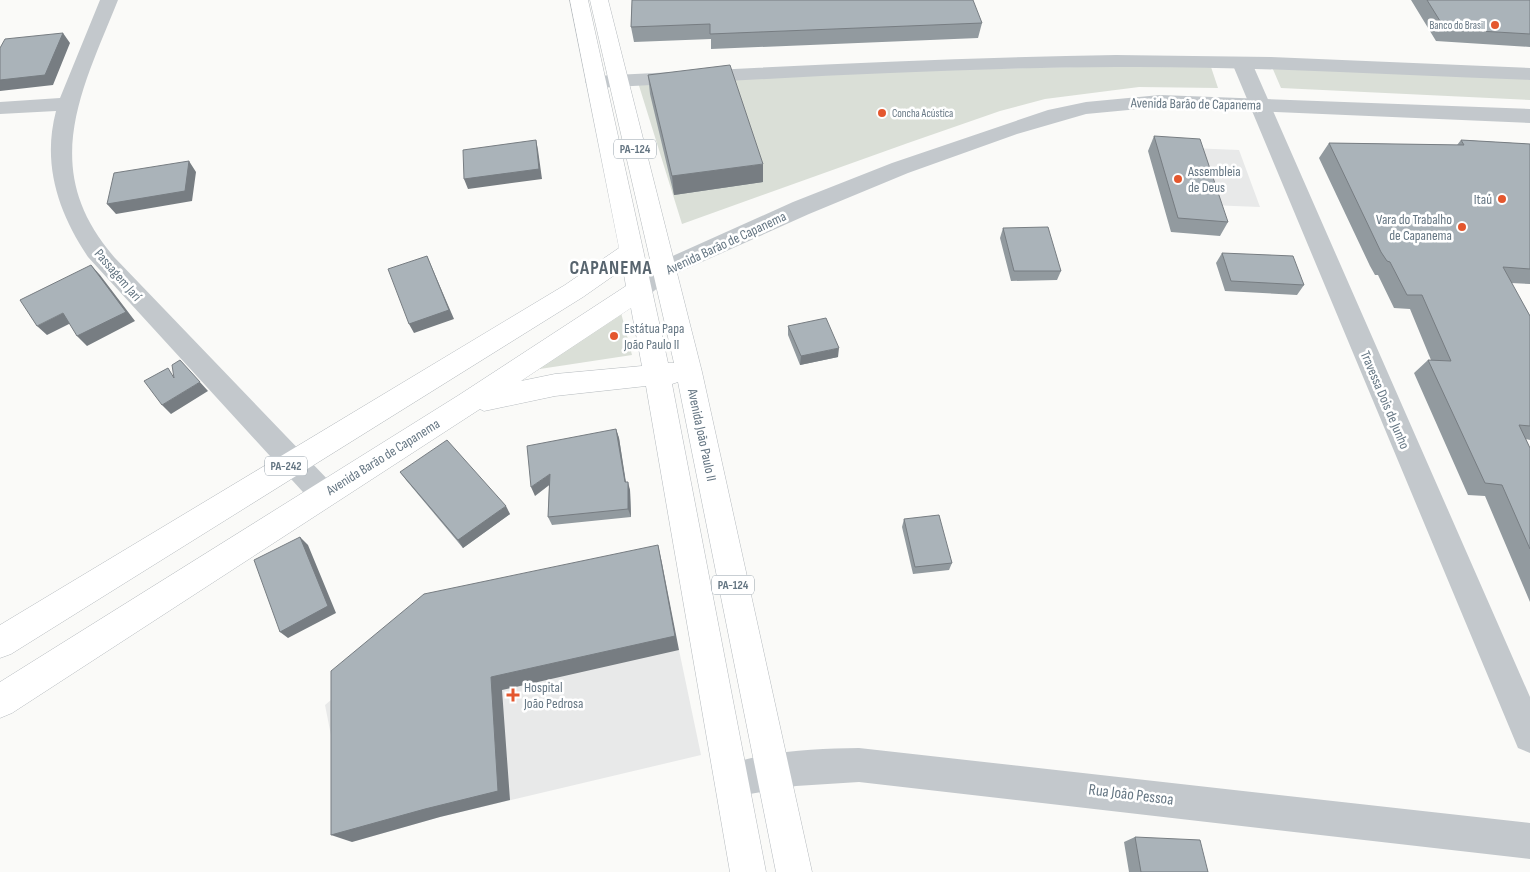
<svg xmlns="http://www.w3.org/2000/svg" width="1530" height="872" font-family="'Sofia Sans Condensed',sans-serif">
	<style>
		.built { fill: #e8e9e9 }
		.green { fill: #dadfd7 }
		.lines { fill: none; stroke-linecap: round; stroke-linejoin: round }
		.primary-casing { stroke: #b5babe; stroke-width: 1 }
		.minor { fill: #c3c8cc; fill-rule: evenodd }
		.tertiary { fill: #c3c8cc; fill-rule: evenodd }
		.primary { fill: #fff; fill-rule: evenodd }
		.wall { fill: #929a9f }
		.shaded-wall { fill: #777d82 }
		.building { fill: #aab3b9; stroke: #777d82 }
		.poi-dot { fill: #e4572e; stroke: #fff; stroke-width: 2 }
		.labels { text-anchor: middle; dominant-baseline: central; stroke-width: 5; stroke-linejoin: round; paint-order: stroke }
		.far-poi-label { font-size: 11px; fill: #657683; stroke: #fff; text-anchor: end }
		.shield { fill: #fff; stroke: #939fa8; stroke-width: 1 }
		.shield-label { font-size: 12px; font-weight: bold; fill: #657683 }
		.street-label { font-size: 14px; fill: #657683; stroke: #fff }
		.poi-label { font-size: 14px; fill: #657683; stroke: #fff; text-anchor: start }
		.near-street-label { font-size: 16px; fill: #657683; stroke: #fff }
		.district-label { font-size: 19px; font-weight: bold; letter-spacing: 1px; fill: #57646e; stroke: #fff }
	</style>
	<rect width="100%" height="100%" fill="#fafaf8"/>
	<!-- built -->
	<path class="built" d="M1190,148L1239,150L1260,207L1209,205Z
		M438,610L679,650L701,755L440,817L352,842L325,705Z"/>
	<!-- green -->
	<path class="green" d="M1077,67H1211L1218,88L1139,87L1045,99L1000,111L908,143L682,224L636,76Z
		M1272,67L1530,78V100L1281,88Z
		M619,305L632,355L520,372Z"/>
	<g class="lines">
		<!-- primary casing -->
		<g class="primary-casing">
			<path id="primary" d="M570,0H588L668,363H674L590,0H608L702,372L812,872H776L678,382L672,384L766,872H730L646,386L555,396L484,411L480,409L12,713L0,718V682L459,395L626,286L623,269L583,297L11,654L0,658V625L565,285L619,248ZM631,308L642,366L555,374L521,381Z"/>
		</g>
		<!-- minor -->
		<path class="minor" d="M100,0H118C81,92 38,170 115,258L333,485L337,494L333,503L323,507L313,503L88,257C58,212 42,164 56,111L0,114V102L60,98Z
			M1242,57L1249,59L1252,63L1530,697V753L1518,748L1232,63L1235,59Z
			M859,748L1530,823V859L859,782L796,786L733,797L721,792L716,780L721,768C763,750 814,749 859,748Z"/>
		<!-- tertiary -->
		<path class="tertiary" d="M1116,55L1271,57L1530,68V80C1392,75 1254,66 1116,67C943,68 769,79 595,88L588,86L585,82L588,78L595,76C769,67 942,58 1116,55Z
			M1160,95L1530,109V123L1160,107L1086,114L1017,134L908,173L809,214L673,275L648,296L639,299L630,296L627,290L630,284L657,263L793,202L892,163L1048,110L1086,102Z"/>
		<!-- primary -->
		<use href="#primary" class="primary"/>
	</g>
	<!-- wall -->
	<path class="wall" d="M632,0L982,23L978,38L711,49V39L634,42L631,27Z
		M1411,0H1530V47L1436,41Z
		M648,75L763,182L674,195L650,94Z
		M1154,136L1228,222L1220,236L1171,232L1148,151Z
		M1461,140L1530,144V284L1511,283L1530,316V440L1526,439L1530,448V602L1485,496L1468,495L1414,373L1428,360H1431L1410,309L1394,308L1378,275H1375L1370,266L1319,158L1329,143L1457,145Z
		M1003,228L1061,271L1057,280L1011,281L1000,238Z
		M1222,253L1304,285L1297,295L1225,291L1216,263Z
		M788,326L838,357L800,365L788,335Z
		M616,429L619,438L626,482L630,490L631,517L552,525L548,517L549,485L535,496Z
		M400,472L510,514L463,548L406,480Z
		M904,519L952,563L949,570L913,574L902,527Z
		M1135,837L1208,872H1129L1124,842Z"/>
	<!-- shaded-wall -->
	<path class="shaded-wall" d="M63,33L70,43L53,85L0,91V80Z
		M536,140L538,150L542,179L468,189L464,179Z
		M189,161L196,172L192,201L116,214L107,204Z
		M763,164V182L674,195L672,176Z
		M427,256L454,319L414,333L409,324Z
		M91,265L100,275L135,321L87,346L77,336Z
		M63,313L73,322L47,335L37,326Z
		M839,348L838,357L800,365L801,356Z
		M180,360L208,391L171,414L162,405L200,382Z
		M616,429L619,438L627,491L625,482Z
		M550,474L553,482L535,496L531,487Z
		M628,482L630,490L631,517L628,509Z
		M506,506L510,514L463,548L458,540Z
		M300,537L308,545L336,613L288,638L280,632Z
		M658,545L662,563L679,650L502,690L510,800L440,817L352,842L331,835L491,677Z"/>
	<!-- building -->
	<path class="building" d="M632,0H973L982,23L710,34V24L631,27Z
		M1427,0H1530V34L1445,29Z
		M63,33L45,75L0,80V48L5,39Z
		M730,65L763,164L672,176L648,75Z
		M1154,136L1200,139L1228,222L1178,218Z
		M536,140L539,169L464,179L463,150Z
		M1461,140L1530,144V269L1503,267L1530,316V426L1519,425L1530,448V549L1502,485L1485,483L1428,360L1451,361L1422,295H1407L1390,262L1387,261L1381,252L1329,143L1464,145Z
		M189,161L185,191L107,204L114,173Z
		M1048,227L1061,271H1014L1003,228Z
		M1222,253L1293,256L1304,285L1231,281Z
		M427,256L449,310L409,324L388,269Z
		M91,265L126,312L77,336L63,313L37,326L20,300Z
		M826,318L839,348L801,356L788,326Z
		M180,360L200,382L162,405L144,381L168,368L174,378L172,365Z
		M616,429L625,482H628V509L548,517L550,474L531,487L527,446Z
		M447,440L506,506L458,540L400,472Z
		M939,515L952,563L915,567L904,519Z
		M300,537L328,606L280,632L254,560Z
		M658,545L675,636L491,677L498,791L425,809L331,835V671L424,594Z
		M1135,837L1200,840L1208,872H1141Z"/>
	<!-- markers -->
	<g class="poi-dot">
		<circle cx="1495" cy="25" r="5"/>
		<circle cx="882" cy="113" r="5"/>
		<circle cx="1178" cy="179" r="5"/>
		<circle cx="1502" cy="199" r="5"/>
		<circle cx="1462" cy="227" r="5"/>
		<circle cx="614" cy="336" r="5"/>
		<path d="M510.5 687.5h5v5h5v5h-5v5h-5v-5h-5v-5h5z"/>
	</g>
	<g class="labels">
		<!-- far-poi labels -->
		<g class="far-poi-label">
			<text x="1485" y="25">Banco do Brasil</text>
			<text x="892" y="113" text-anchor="start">Concha Acústica</text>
		</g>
		<!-- shield labels -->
		<g class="shield">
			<rect x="614" y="139.5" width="42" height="19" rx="4"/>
			<rect x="265" y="456.5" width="42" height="19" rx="4"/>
			<rect x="712" y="575.5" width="42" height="19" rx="4"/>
		</g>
		<g class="shield-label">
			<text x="635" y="149">PA-124</text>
			<text x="286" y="466">PA-242</text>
			<text x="733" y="585">PA-124</text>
		</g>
		<!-- street labels -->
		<g class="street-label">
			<text transform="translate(1196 104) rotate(1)">Avenida Barão de Capanema</text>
			<text transform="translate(726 243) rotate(-25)">Avenida Barão de Capanema</text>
			<text transform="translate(118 275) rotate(49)">Passagem Jarí</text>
			<text transform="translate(1385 400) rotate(67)">Travessa Dois de Junho</text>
			<text transform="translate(702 435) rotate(78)">Avenida João Paulo II</text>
			<text transform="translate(383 457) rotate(-32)">Avenida Barão de Capanema</text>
		</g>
		<!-- poi labels -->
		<g class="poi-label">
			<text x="1188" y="171">Assembleia<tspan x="1188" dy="16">de Deus</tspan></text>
			<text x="1492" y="199" text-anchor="end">Itaú</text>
			<text x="1452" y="219" text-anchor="end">Vara do Trabalho<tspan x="1452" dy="16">de Capanema</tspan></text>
			<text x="624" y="328">Estátua Papa<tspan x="624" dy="16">João Paulo II</tspan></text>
			<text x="524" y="687">Hospital<tspan x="524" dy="16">João Pedrosa</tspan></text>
		</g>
		<!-- near-street labels -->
		<g class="near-street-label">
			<text transform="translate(1131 795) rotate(7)">Rua João Pessoa</text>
		</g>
		<!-- district labels -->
		<g class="district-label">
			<text x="611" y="268">CAPANEMA</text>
		</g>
	</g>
</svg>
